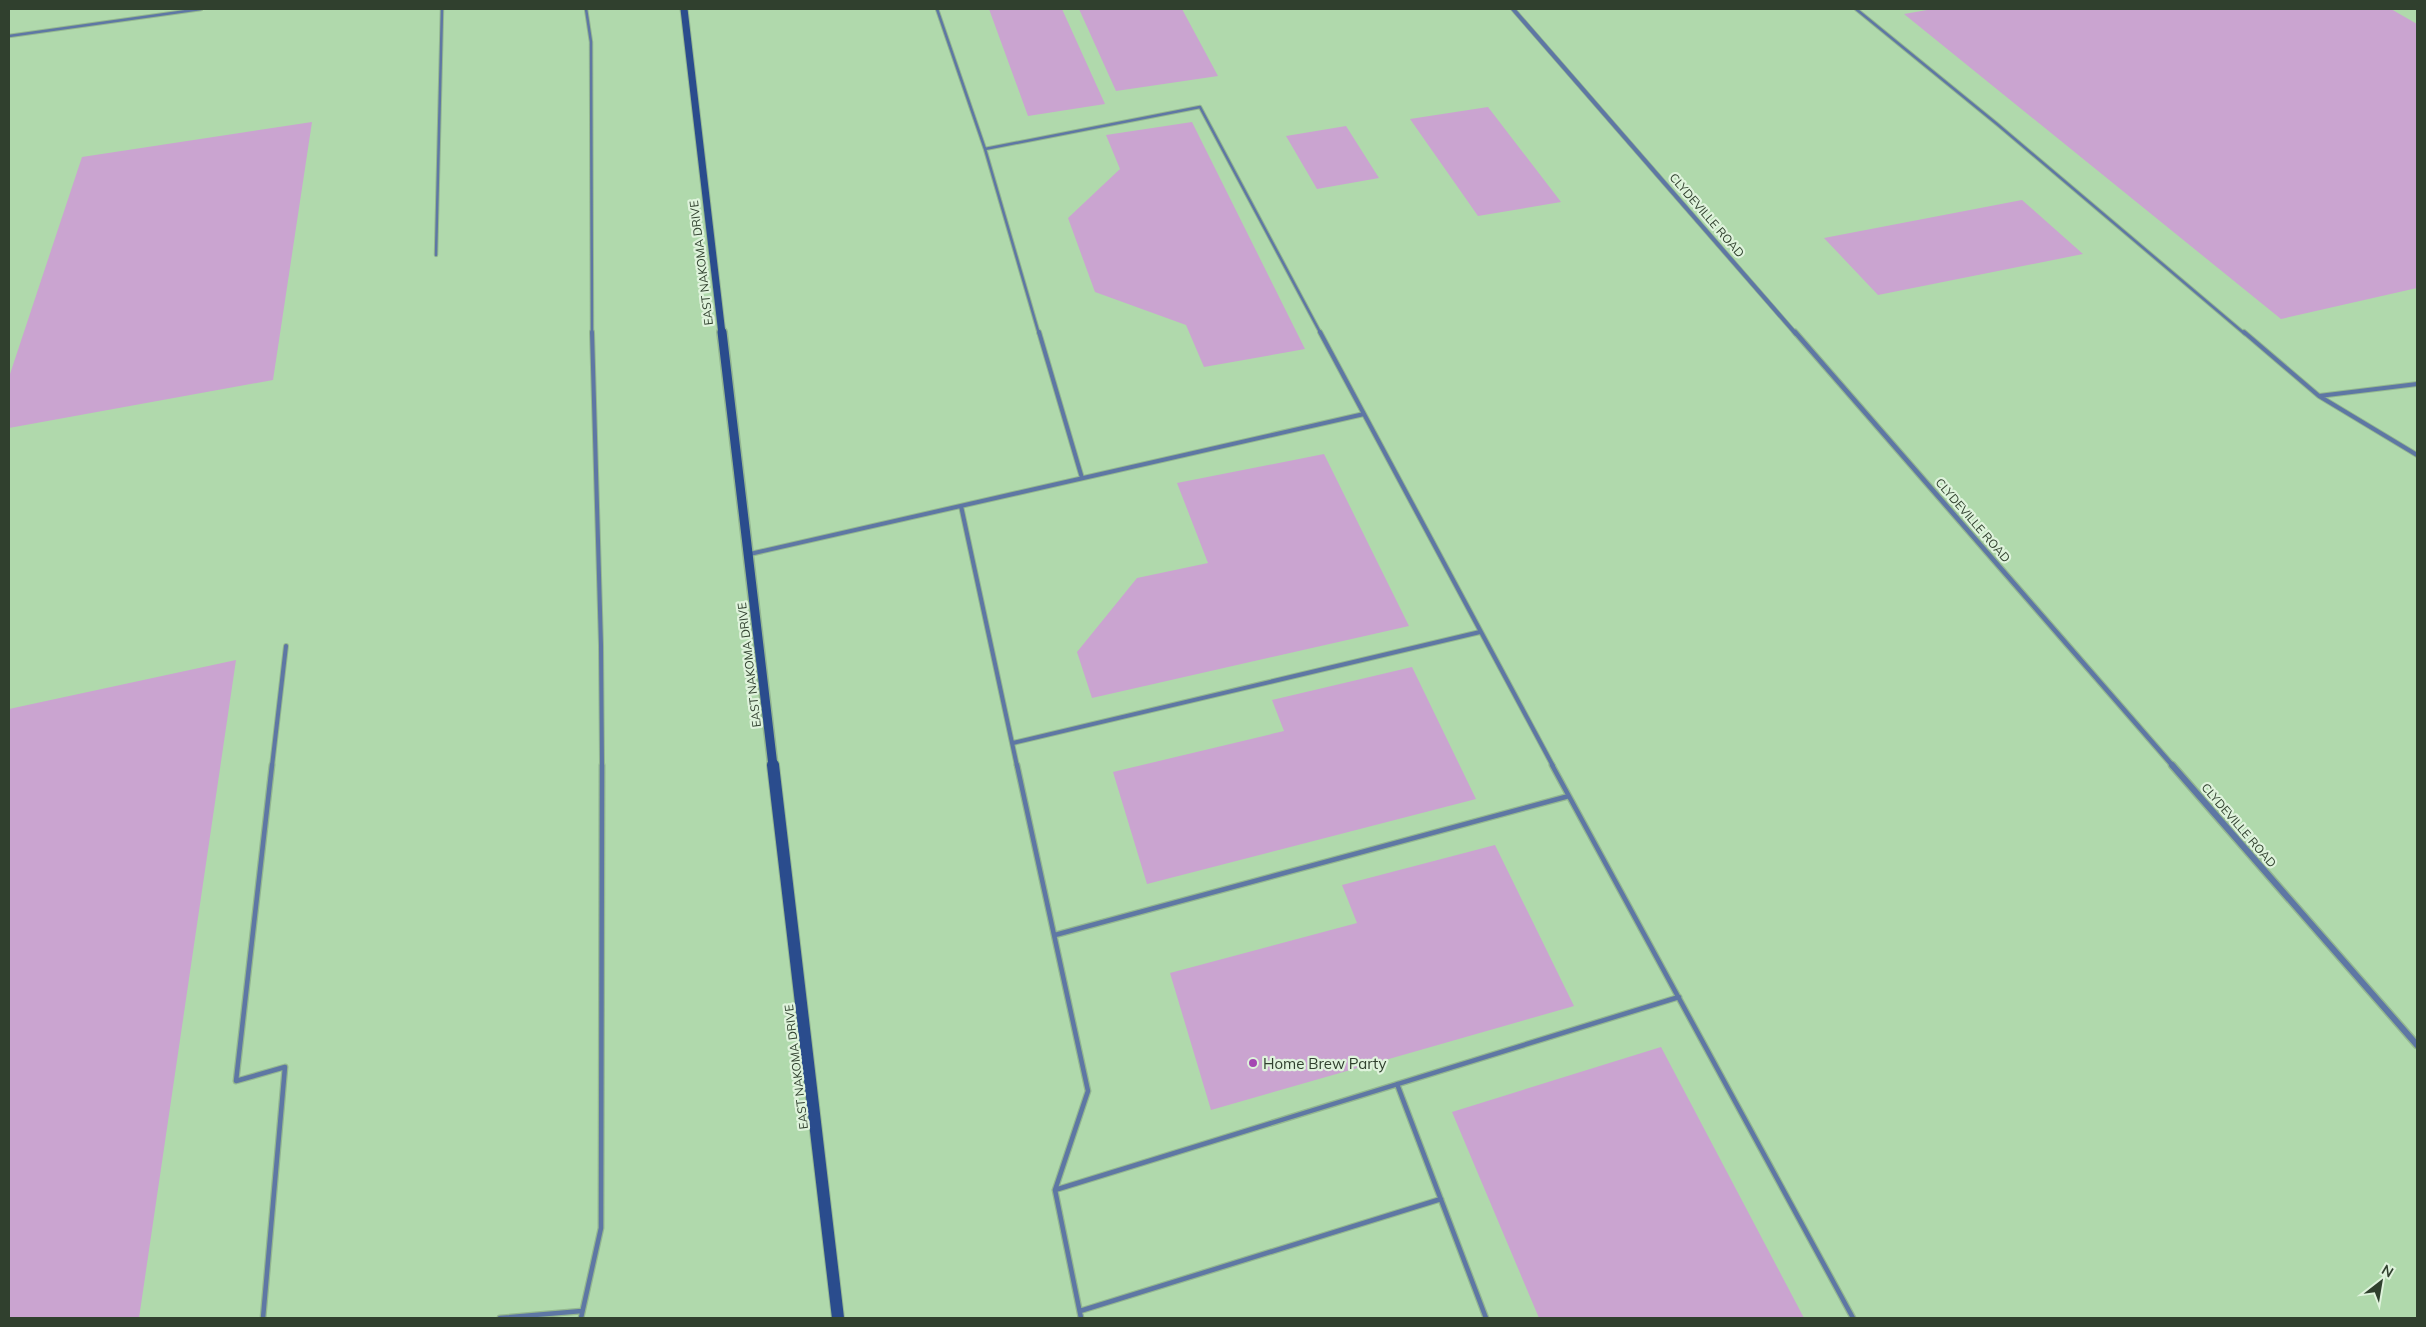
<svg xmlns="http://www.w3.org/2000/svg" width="2426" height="1327" font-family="Mulish,sans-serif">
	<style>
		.building { fill: #caa4d0 }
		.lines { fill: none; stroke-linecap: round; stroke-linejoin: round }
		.service-far2-casing { stroke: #94b790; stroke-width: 4.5 }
		.service-far1-casing { stroke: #94b790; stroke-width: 6 }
		.service-casing { stroke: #94b790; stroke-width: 7 }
		.minor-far2-casing { stroke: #94b790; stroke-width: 5.5 }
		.minor-far1-casing { stroke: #94b790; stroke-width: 7 }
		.minor-casing { stroke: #94b790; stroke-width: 9 }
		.secondary-far2-casing { stroke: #94b790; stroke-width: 9 }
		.secondary-far1-casing { stroke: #94b790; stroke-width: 12 }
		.secondary-casing { stroke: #94b790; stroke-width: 14 }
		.service-far2 { stroke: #5e77a4; stroke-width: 2.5 }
		.service-far1 { stroke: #5e77a4; stroke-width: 4 }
		.service { stroke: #5e77a4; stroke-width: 4.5 }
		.minor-far2 { stroke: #5e77a4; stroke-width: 4 }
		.minor-far1 { stroke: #5e77a4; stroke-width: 4.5 }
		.minor { stroke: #5e77a4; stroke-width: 6 }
		.secondary-far2 { stroke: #2a4c8d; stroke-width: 7 }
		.secondary-far1 { stroke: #2a4c8d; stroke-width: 9 }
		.secondary { stroke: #2a4c8d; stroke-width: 12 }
		.poi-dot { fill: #a448b2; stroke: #dff3dc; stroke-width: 2 }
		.labels { text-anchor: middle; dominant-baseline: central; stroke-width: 4.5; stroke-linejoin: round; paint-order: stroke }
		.street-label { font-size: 12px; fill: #30402e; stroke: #dff3dc }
		.near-poi-label { font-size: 15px; fill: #30402e; stroke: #dff3dc; text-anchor: start }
	</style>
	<rect width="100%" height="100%" fill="#b0d9ac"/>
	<!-- building -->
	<path class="building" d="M989,9H1062L1105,104L1028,116Z
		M1079,9H1182L1218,76L1116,91Z
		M1933,9H2391L2417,24V288L2281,319L1904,14Z
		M1488,107L1561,202L1478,216L1410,119Z
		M312,122L273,380L9,428V377L82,157Z
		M1192,122L1305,349L1204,367L1186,325L1095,292L1068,218L1120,169L1106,135Z
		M1346,126L1379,178L1317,189L1286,136Z
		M2022,200L2083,254L1878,295L1824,238Z
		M1324,454L1409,626L1092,698L1077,652L1137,578L1208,563L1177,483Z
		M236,660L139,1318H9V709Z
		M1412,667L1476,799L1147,884L1113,772L1284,731L1272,700Z
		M1495,845L1574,1006L1211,1110L1170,973L1357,923L1342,885Z
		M1661,1047L1804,1318H1539L1452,1112Z"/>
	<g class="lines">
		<!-- service-far2 casing -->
		<g class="service-far2-casing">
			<path id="service-far2" d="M586,9L591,42L592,334
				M937,9L985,149L1039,334
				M1856,9L1997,124L2245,334
				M9,36L201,9
				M985,149L1200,107L1321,334
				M436,255L442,9"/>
		</g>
		<!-- service-far1 casing -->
		<g class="service-far1-casing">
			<path id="service-far1" d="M592,332L601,645L602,766
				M1039,332L1082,478
				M1320,332L1553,766
				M2244,332L2319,396L2417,384
				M2319,396L2417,455
				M961,506L1017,766
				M750,554L1364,414
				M1013,743L1480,632
				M272,766L286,646"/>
		</g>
		<!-- service casing -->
		<g class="service-casing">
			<path id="service" d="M1017,765L1088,1091L1055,1190L1081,1318
				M1552,765L1853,1318
				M1055,935L1569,796
				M1397,1084L1486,1318
				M1055,1190L1679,997
				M1080,1311L1441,1199
				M263,1318L285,1067L236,1081L272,765
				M500,1318L582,1311
				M581,1318L601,1228L602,765"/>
		</g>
		<!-- minor-far2 casing -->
		<g class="minor-far2-casing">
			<path id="minor-far2" d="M1513,9L1796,334"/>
		</g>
		<!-- minor-far1 casing -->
		<g class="minor-far1-casing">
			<path id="minor-far1" d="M1795,332L2173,766"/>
		</g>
		<!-- minor casing -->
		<g class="minor-casing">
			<path id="minor" d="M2172,765L2417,1045"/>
		</g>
		<!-- secondary-far2 casing -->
		<g class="secondary-far2-casing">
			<path id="secondary-far2" d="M684,9L722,334"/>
		</g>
		<!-- secondary-far1 casing -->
		<g class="secondary-far1-casing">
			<path id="secondary-far1" d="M722,332L773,766"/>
		</g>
		<!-- secondary casing -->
		<g class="secondary-casing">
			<path id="secondary" d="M773,765L838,1318"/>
		</g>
		<!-- service-far2 -->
		<use href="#service-far2" class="service-far2"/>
		<!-- service-far1 -->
		<use href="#service-far1" class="service-far1"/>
		<!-- service -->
		<use href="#service" class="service"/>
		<!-- minor-far2 -->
		<use href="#minor-far2" class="minor-far2"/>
		<!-- minor-far1 -->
		<use href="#minor-far1" class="minor-far1"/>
		<!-- minor -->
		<use href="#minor" class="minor"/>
		<!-- secondary-far2 -->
		<use href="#secondary-far2" class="secondary-far2"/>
		<!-- secondary-far1 -->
		<use href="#secondary-far1" class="secondary-far1"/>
		<!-- secondary -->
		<use href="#secondary" class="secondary"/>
	</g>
	<!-- markers -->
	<circle class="poi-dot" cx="1253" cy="1063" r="5"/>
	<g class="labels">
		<!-- street labels -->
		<g class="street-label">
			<text transform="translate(1707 215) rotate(49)">CLYDEVILLE ROAD</text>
			<text transform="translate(701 263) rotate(-97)">EAST NAKOMA DRIVE</text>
			<text transform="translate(1973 520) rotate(49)">CLYDEVILLE ROAD</text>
			<text transform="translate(749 665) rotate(-97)">EAST NAKOMA DRIVE</text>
			<text transform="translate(2239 825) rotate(49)">CLYDEVILLE ROAD</text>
			<text transform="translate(796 1067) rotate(-97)">EAST NAKOMA DRIVE</text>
		</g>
		<!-- near-poi labels -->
		<g class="near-poi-label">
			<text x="1263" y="1063">Home Brew Party</text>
		</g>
	</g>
	<!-- border -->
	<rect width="2426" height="1327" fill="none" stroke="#30402e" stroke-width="20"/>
	<!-- north arrow -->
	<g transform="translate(2381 1282) rotate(31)" stroke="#dff3dc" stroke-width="4" paint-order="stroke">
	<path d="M0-4L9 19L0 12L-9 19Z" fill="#30402e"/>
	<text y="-8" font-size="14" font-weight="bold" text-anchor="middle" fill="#30402e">N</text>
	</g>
</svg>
